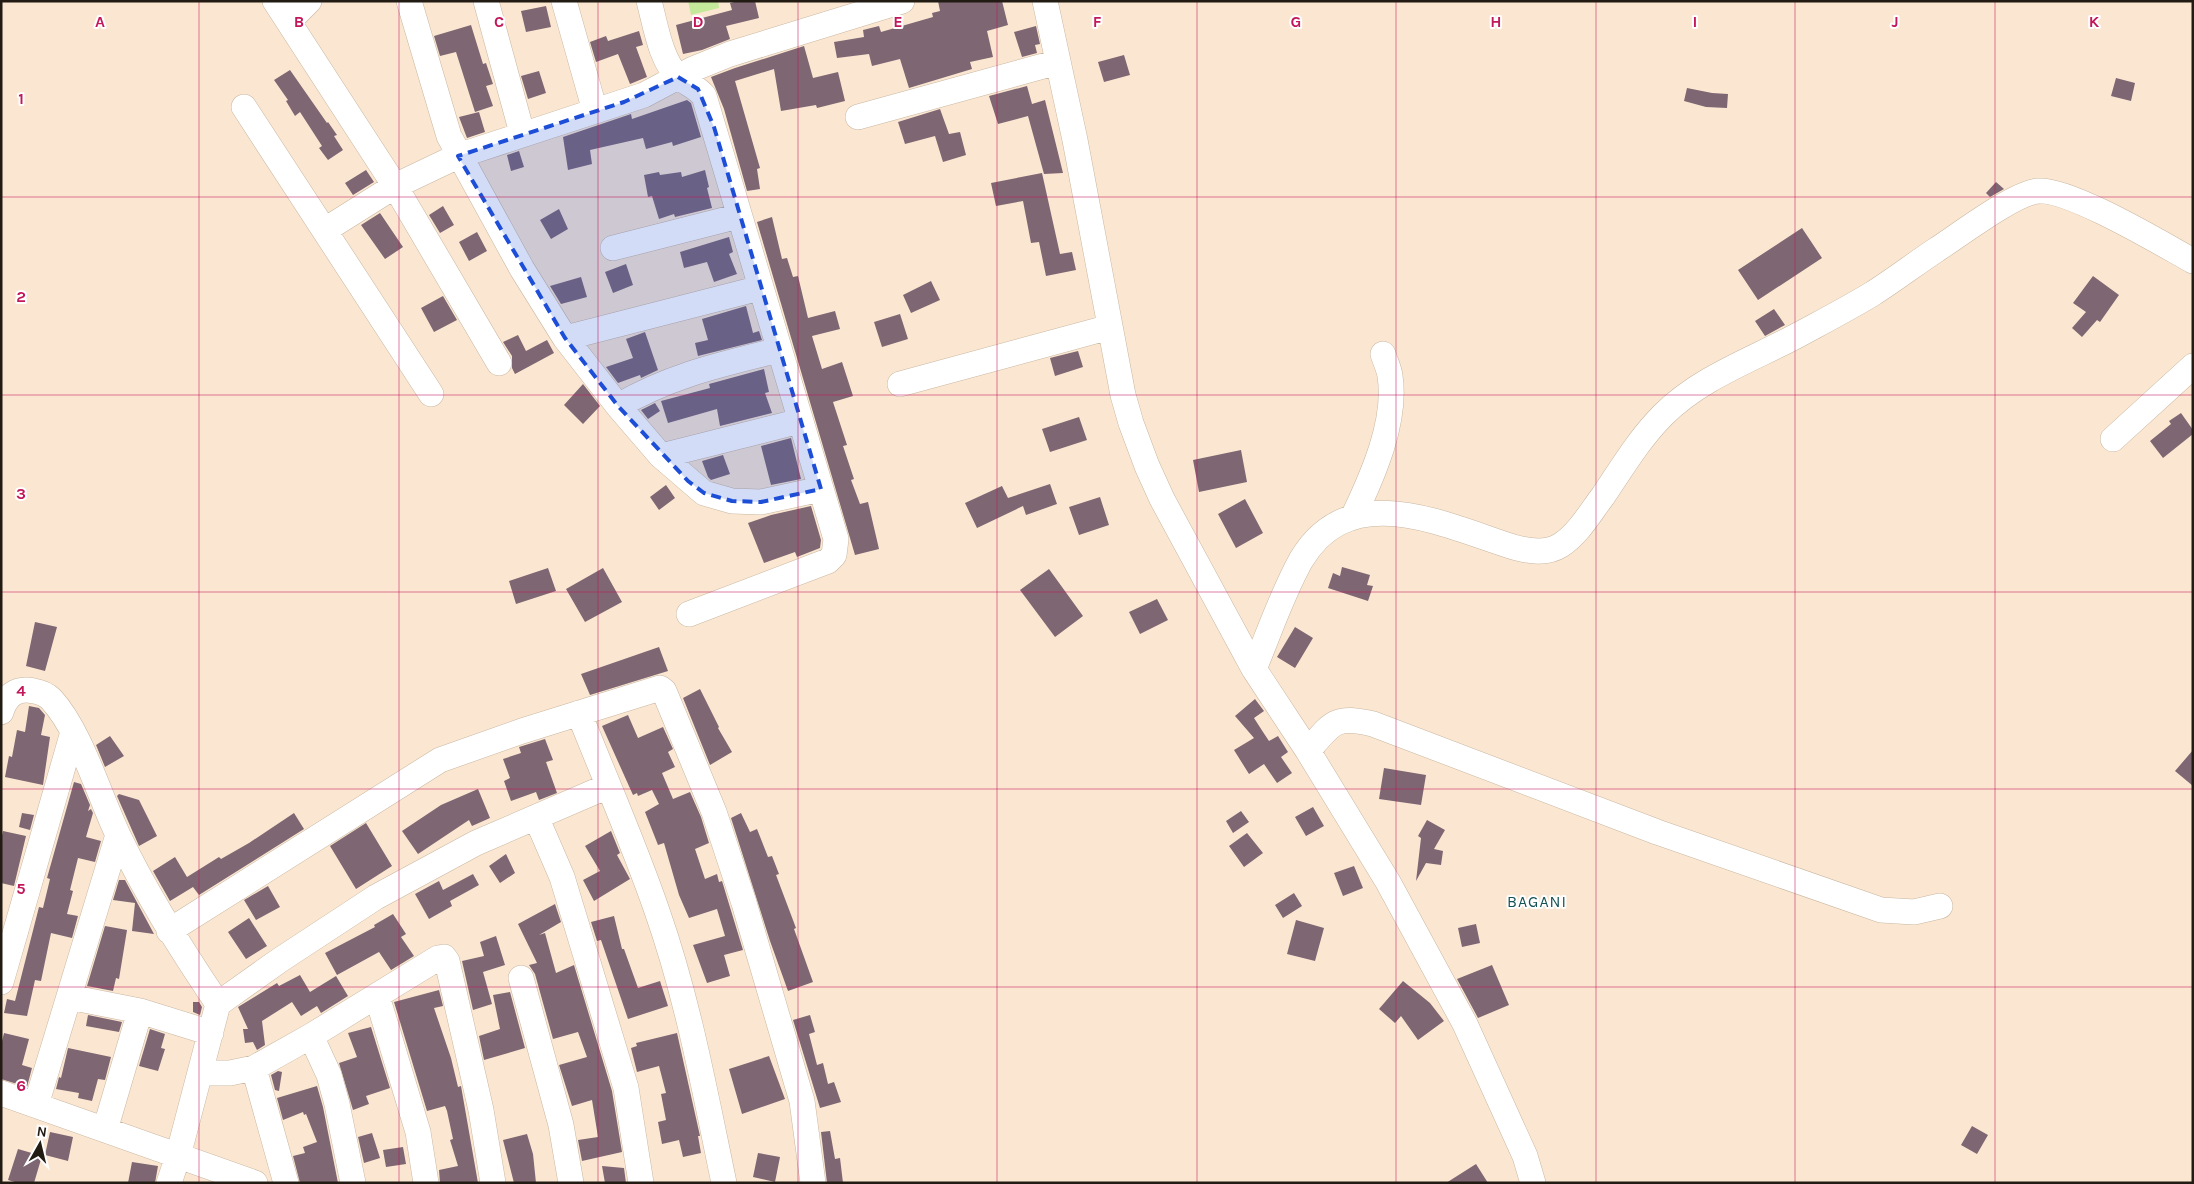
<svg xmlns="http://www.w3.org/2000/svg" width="2194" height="1184" font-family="Karla,sans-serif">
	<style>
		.green { fill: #c5e99b }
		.building { fill: #7e6673 }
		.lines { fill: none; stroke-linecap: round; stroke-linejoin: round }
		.minor-casing { stroke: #c9b7a1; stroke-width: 26 }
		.minor { stroke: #fff; stroke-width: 25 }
		.marked { fill: #1d4ed8; fill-opacity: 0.2; stroke: #1d4ed8; stroke-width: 4; stroke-dasharray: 10 6; stroke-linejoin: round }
		.grid { fill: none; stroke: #c2185b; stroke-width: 1; stroke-opacity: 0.55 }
		.labels { text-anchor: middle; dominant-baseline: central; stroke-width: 4; stroke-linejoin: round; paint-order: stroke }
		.neighbourhood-label { font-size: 16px; letter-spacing: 1px; fill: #155254; stroke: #fff }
		.grid-label { font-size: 16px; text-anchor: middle; font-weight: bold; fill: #c2185b; stroke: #fff; stroke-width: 4; stroke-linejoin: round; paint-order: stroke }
	</style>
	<rect width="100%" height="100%" fill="#fbe7d1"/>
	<!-- green -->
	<path class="green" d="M688,1H718L719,8L691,15Z"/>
	<!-- building -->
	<path class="building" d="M738,1H755L759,18L726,26L730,39L702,50L683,54L676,25L732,10L730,3Z
		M938,1H1002L1008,25L987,31L993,57L970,62L972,69L909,88L900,59L872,66L869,54L837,58L834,42L864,37L863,30L879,26L881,32L933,17L932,13L940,11Z
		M546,6L551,27L526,32L521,11Z
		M471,25L483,64L486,63L493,84L486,86L493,106L475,112L456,52L440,56L434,36Z
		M1036,26L1040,44L1035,45L1037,53L1022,57L1014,32Z
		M639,31L643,45L636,47L647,77L630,84L618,54L596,62L590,42L606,36L608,41Z
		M804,46L813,78L838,72L845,101L817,108L816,105L781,111L774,69L735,81L760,168L757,169L760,189L747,191L724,109L711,77L735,68Z
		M1124,55L1130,75L1104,82L1098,62Z
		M290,70L327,123L328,122L337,135L334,136L343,150L328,160L319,148L322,146L300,112L295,116L286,101L288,100L274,80Z
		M539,71L546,93L528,99L521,76Z
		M2116,78L2135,83L2131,101L2111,96Z
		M1027,86L1032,104L1045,100L1063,173L1044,174L1028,116L998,124L989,96Z
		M1687,88L1712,93L1728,94L1727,108L1706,107L1684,101Z
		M687,100L691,103L701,137L673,146L672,142L646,149L643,138L590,150L592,164L568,170L563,137L631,114L632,119Z
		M940,109L949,134L960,132L966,155L943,162L935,136L905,144L898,122Z
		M479,112L485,132L467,138L459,117Z
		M519,151L524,167L511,171L507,155Z
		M366,170L374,182L353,195L345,183Z
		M705,170L709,187L707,188L712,208L675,217L674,214L659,219L652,196L648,197L644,175L659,172L660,175L681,172L682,177Z
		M1042,173L1060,254L1072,252L1076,270L1046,276L1039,242L1031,243L1023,201L996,206L991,183Z
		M1996,182L2004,189L1990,197L1986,193Z
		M443,206L454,225L440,233L429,215Z
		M559,209L568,229L551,239L540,220Z
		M380,213L403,247L385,259L361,225Z
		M772,217L782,259L787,258L793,277L798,276L808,318L835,311L840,329L812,336L822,369L842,362L853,396L833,402L847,445L843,446L854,479L851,480L860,504L868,502L879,549L855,555L757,222Z
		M1802,228L1822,258L1758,300L1738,270Z
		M477,232L487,251L469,261L459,242Z
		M729,237L733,252L729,254L737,274L714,282L707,262L684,268L680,252Z
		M626,264L633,285L613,293L605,272Z
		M2093,276L2119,295L2100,322L2097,320L2082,337L2072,328L2086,312L2073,303Z
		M581,277L587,297L561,304L550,286Z
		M931,281L940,300L911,313L903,295Z
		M443,296L457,320L434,332L421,308Z
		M746,306L753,333L759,331L762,340L698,356L695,343L708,340L702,319Z
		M1774,309L1785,325L1765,336L1755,321Z
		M900,314L908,339L882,347L874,322Z
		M645,332L658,370L641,378L640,375L618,383L606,367L633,358L626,339Z
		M518,335L526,351L547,340L554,353L515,374L512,368V356L503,342Z
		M1078,351L1083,367L1055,376L1050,358Z
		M764,369L769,392L765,393L772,413L720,426L717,409L668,423L661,401L710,388L709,384Z
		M583,384L600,406L583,424L564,405Z
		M655,403L660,411L648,419L641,410Z
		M2181,413L2193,430V434L2163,458L2150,441L2171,424L2169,421Z
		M1079,417L1087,440L1050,452L1042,429Z
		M791,438L801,479L771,485L761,446Z
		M1241,450L1247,482L1199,492L1193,460Z
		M723,455L730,474L711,480L708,477L702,461Z
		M1050,484L1057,504L1026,515L1023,506L977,528L965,503L1002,486L1008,498Z
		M666,485L675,498L659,510L650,497Z
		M1100,497L1109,525L1079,535L1069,507Z
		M1245,499L1263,533L1236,548L1218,514Z
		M811,506L821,540L820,548L797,557L795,552L764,563L748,523L771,515Z
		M1342,567L1370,575L1367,585L1373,586L1368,601L1328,588L1333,573L1340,576Z
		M548,568L556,591L516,604L509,581Z
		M603,568L622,602L585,622L566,589Z
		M1049,569L1083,616L1055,637L1020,590Z
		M1157,599L1168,620L1140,634L1129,612Z
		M35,622L57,627L45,671L26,666Z
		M1295,627L1313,638L1295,668L1277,657Z
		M659,647L668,671L590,695L581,674Z
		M700,689L719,727L718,728L732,752L710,765L683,698Z
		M1255,699L1264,711L1254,718L1263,732L1269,741L1278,736L1288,752L1281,757L1292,773L1277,783L1264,764L1249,774L1234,750L1254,738L1235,716Z
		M29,706L39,708L45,715L41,735L50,737L43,785L5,777L9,756L12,757L17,730L25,732Z
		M628,715L638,738L663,727L673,749L668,752L675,767L662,773L673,799L690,792L701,817L709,843L695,849L705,879L717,874L719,882L722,881L743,950L724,955L730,976L707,983L693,945L725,936L717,909L689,918L679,895L664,843L658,845L645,812L659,804L652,790L638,796L637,793L633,795L602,726Z
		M110,736L124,756L105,767L96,745Z
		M545,739L553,760L546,762L557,793L539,800L536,792L511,801L504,781L510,778L503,759L521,753L519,747Z
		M2193,750V786L2175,771Z
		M1384,768L1426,775L1421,805L1379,799Z
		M74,782L81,784L90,805L88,811L91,809L93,813L86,837L101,841L95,862L78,858L70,890L73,891L67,914L78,916L72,938L51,933L41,981L35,980L27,1016L4,1013L7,999L15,1001L39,907L43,908L50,879L47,878Z
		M478,789L490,818L472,826L469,820L418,854L402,831L441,805Z
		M119,794L139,800L157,836L139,846L117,796Z
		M1313,807L1324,826L1306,836L1295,817Z
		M1241,811L1249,822L1233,833L1226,821Z
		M22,813L34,815L30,830L19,827Z
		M294,813L304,829L199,895L193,887L170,901L153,871L175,857L187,877L219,857L221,859L249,843Z
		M741,813L750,832L757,829L768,857L772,856L779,874L776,875L796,928L794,929L813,982L788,991L770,941L731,818Z
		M1427,820L1445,830L1434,849L1443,851L1441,865L1426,863L1416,881L1421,838L1418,836Z
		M366,823L392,866L356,889L330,846Z
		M3,831L26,836L14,886L1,883V840Z
		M611,831L620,853L617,855L630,879L594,901L583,880L600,871L585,846Z
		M1247,833L1263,853L1244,867L1229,846Z
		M506,854L515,873L500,883L489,866Z
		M1354,866L1363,888L1343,896L1334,873Z
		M473,874L479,885L450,901L452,906L429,919L415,894L439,881L443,890Z
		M119,880H125L154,934L132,931L135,903L113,900Z
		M268,886L280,907L256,920L244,900Z
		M1294,893L1302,906L1283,918L1275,905Z
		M555,904L561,922L539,935L545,933L556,973L574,965L612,1091L622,1152L582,1161L578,1140L598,1137L592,1100L572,1106L559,1065L587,1057L578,1032L553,1039L535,974L529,965L537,963L518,924Z
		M393,914L406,934L401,937L414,956L391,970L379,952L337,975L325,953L375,927L374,925Z
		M614,916L622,949H624L638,988L660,981L668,1006L628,1019L601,940L597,941L591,922Z
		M249,918L267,946L246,959L228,932Z
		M1296,920L1324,928L1315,961L1287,954Z
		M1476,924L1480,943L1462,947L1458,928Z
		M105,926L127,930L119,979L116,978L113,991L87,986Z
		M496,936L505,965L483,972L492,1004L473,1010L462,961L484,956L480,942Z
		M1492,965L1509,1005L1478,1018L1457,979Z
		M300,975L310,992L336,976L348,996L321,1013L317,1006L301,1016L292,1002L262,1021L265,1045L257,1050L253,1042L245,1043L243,1029H248L238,1007L277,983L279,986Z
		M1403,981L1430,1003L1444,1021L1418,1040L1401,1016L1395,1023L1379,1009Z
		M439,990L443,1006L434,1008L451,1058L458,1087L461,1086L478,1183H440L439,1170L458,1166L450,1140L453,1139L447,1111L445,1106L427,1111L394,1002Z
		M510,992L525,1048L484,1060L479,1036L500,1029L493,995Z
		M193,1002H199L202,1007L200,1015L193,1012Z
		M88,1015L122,1022L119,1032L86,1026Z
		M810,1015L815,1032L809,1034L817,1065L823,1063L828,1084L834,1082L841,1102L820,1108L793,1020Z
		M371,1027L390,1088L366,1096L369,1104L353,1110L339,1063L357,1057L348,1033Z
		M150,1029L165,1034L161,1048L165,1049L158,1071L139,1066Z
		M4,1033L29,1039L22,1065L32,1068L27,1087L1,1079V1045Z
		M677,1033L700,1136H698L701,1153L683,1157L679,1140L662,1144L658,1122L666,1120L661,1094L666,1093L659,1066L637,1072L631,1048L637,1046L636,1043Z
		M68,1048L111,1057L105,1080L98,1079L92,1101L78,1098L79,1093L56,1089L59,1077L61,1078Z
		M769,1056L785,1099L742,1114L729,1069Z
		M278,1071L282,1072L279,1091L275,1090L271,1075Z
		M317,1086L323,1107L338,1183H300L293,1156L305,1153L303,1147L317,1142L306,1114L304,1115L303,1112L283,1120L277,1098Z
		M1972,1126L1988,1135L1977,1154L1961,1145Z
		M830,1131L835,1159L840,1158L843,1183H827L821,1132Z
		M50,1132L73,1137L68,1161L45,1155Z
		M372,1133L380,1158L364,1163L358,1137Z
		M527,1134L533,1154L536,1183H514L503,1140Z
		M403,1147L406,1164L386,1167L383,1150Z
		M18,1149L42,1156L34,1183H18L8,1180Z
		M758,1153L780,1157L775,1182L753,1177Z
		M132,1162L158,1166L155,1183H128Z
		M1476,1164L1488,1183H1446Z
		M602,1166L624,1168L626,1183H605Z"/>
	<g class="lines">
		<!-- minor casing -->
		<g class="minor-casing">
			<path id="minor" d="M275,1L395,186L499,363
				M409,1L449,136L522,269L565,338L618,406L661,456L704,493L732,501L761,502L821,489
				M486,1L522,133
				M564,1L595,111
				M649,1C655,23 661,63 679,77C687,84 697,87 704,96L836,539L834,555L828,561L689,614
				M1045,1L1075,140L1123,395L1131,423L1147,466L1162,499L1254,669L1308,751L1388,882L1465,1024L1525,1156L1533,1183
				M289,21L309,1
				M244,107L431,394
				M858,117L1058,62
				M325,230L395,186L458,156L644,95L693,69L730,54L902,1
				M613,248L739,216
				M565,338L760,288
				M900,384L1110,327
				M618,406C672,375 719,365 779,350
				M2113,439L2193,366
				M661,456L800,421
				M1354,515C1373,475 1397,421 1390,376C1389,368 1385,361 1383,354
				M1254,669C1269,633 1282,594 1301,560C1348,481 1435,521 1504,544C1521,550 1544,556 1561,545C1579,533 1590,513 1603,496C1622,468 1639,439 1663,415C1701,377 1754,359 1800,334C1824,321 1849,308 1872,294C1894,280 1915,264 1936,250C1958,236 2014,193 2038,191C2069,188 2162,244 2193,261
				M1,712C6,696 16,687 34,691C40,692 46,694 51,699C80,730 99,795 118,835C146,894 181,949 218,1004
				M579,713C605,779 634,844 657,911C688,999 705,1092 724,1183
				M1308,751C1332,723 1334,715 1373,724L1657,832L1881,910L1914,912L1940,906
				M536,817L562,877L626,1088L641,1183
				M169,931L440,760L522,731L660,688L664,691L714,812L744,903L802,1101L813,1183
				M521,978L561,1125L571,1183
				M1,982L73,732
				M377,996L418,1132L426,1183
				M69,997L140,1011L211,1033
				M311,1036L329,1075L337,1104L353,1183
				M254,1068L286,1183
				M200,1073H230L254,1068L311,1036L438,958L444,957L447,961L481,1110L493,1183
				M1,1093L255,1183
				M36,1105L118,835
				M105,1130L140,1011
				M169,1183L178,1156L218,1004L280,960L376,897L476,843L608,786"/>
		</g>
		<!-- minor -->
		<use href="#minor" class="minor"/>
	</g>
	<!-- marked area -->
	<path class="marked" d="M678,77L698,89L714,127L821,489L761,502L732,501L704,493L688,481L618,406L565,338L458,156L624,102Z"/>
	<!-- grid -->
	<path class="grid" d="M199,1V1183M399,1V1183M598,1V1183M798,1V1183M997,1V1183M1197,1V1183M1396,1V1183M1596,1V1183M1795,1V1183M1995,1V1183M1,197H2193M1,395H2193M1,592H2193M1,789H2193M1,987H2193"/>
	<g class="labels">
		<!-- neighbourhood labels -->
		<g class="neighbourhood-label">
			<text x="1537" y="901">BAGANI</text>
		</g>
	</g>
	<g class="grid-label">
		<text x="100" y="27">A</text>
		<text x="299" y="27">B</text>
		<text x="499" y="27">C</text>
		<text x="698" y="27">D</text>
		<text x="898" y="27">E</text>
		<text x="1097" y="27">F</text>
		<text x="1296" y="27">G</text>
		<text x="1496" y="27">H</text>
		<text x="1695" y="27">I</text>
		<text x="1895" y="27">J</text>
		<text x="2094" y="27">K</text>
		<text x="21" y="104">1</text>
		<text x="21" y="302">2</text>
		<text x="21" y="499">3</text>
		<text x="21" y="696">4</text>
		<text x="21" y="894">5</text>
		<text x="21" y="1091">6</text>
	</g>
	<!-- border -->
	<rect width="2194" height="1184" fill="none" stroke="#221b13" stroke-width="5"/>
	<!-- north arrow -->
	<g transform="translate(40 1144) rotate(8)" stroke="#ffffff" stroke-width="4" paint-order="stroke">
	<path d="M0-4L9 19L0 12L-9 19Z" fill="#221b13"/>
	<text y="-8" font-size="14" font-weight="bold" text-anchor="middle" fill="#221b13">N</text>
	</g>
</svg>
